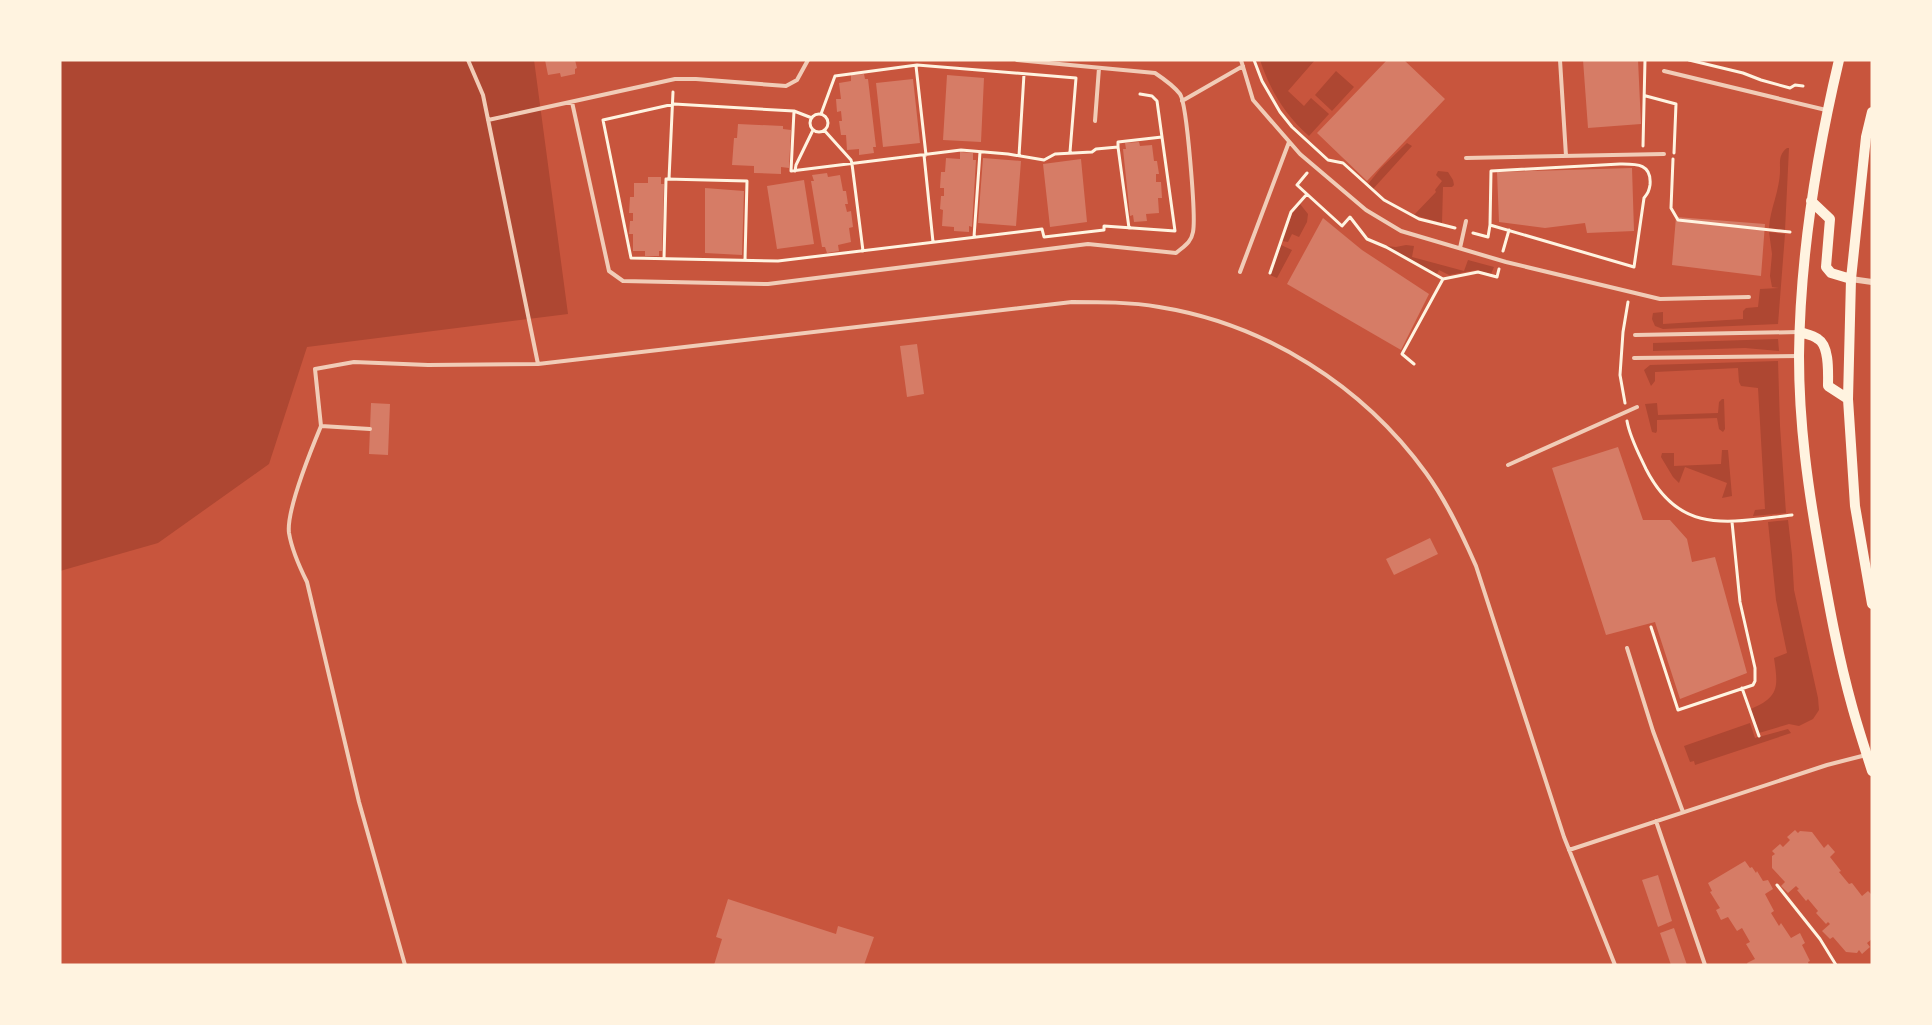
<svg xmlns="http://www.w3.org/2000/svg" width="1932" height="1025" font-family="'Fira Sans',sans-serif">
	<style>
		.green { fill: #ae4732 }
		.building { fill: #d67c66 }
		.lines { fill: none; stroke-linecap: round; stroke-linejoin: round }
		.path { stroke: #fff3e0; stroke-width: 3 }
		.service { stroke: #f1ccb7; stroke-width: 4 }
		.minor { stroke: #f1ccb7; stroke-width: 6 }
		.secondary { stroke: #fff3e0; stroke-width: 10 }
	</style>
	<rect width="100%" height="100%" fill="#c8553d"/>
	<!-- green -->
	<path class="green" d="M60,60H534L568,314L307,347L269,464L158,543L60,571Z
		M1260,60H1315L1288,91L1304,106L1311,98L1329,114L1309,136C1285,115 1270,90 1260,60Z
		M1336,71L1354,87L1332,111L1315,95Z
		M1407,143L1412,146L1373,189L1368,184L1381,168Z
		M1787,148H1789L1785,230L1769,228C1770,209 1780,190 1780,170C1780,161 1779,154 1787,148Z
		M1438,171L1448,172L1453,180L1454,185L1452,187H1443L1442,223L1414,215L1436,192L1435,190L1442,181L1436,175Z
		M1300,204L1308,214L1307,222L1299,237L1292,234L1288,242L1282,241L1292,214Z
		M1769,232L1785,234L1778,324L1663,329L1655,326L1652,319L1653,313L1663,312V324L1743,319V311L1746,308L1758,307L1760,289L1779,288L1772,287L1770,276L1772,254Z
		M1281,245L1292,250L1277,278L1270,275Z
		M1406,245L1414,246L1412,257L1464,271L1468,260L1494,267L1491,274L1476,270L1449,275L1439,270L1437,274L1386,246L1396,247Z
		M1778,339L1779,351L1745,348L1653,351V343Z
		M1778,361L1780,426L1786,513L1753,516L1755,510L1765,509L1758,388L1741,386L1739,382L1738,368L1655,372V381L1651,386L1644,370L1650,365Z
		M1722,399H1724L1725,429L1723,432L1719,429L1717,418L1657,420V431L1656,433L1652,432L1645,404L1657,403L1658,415L1718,413L1719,402Z
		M1722,450H1728L1732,496L1722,498L1727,483L1685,467L1679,483L1673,477L1661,457L1662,453H1674V466L1721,464Z
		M1788,520L1792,555L1794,590L1818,698L1819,710L1813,719L1799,726L1789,724L1759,733L1751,709C1780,697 1778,686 1774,658L1787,653L1776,600L1768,522Z
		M1750,723L1755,738L1788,729L1791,733L1695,765L1694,761L1690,762L1684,746Z"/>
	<!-- building -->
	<path class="building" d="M545,60H575L577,68L575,69V74L561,77L560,73L548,75Z
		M1387,60H1404L1445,99L1367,181L1317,133Z
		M1583,60H1638L1641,124L1588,128Z
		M864,74L865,79H868L876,147H873L874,153L859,155V149L847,150L846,135H841L839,121H842L841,111L837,112L836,99H841L839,83L851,81V75Z
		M947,75L984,78L981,142L943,140Z
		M913,79L920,143L883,147L876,83Z
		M738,124L783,126V129L791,130L789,168L781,167V174L754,173V166L732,165L734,138H737Z
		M1139,142L1140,146L1152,145L1154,161H1157L1159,174H1156V182H1161L1162,198H1158L1159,213L1146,214L1147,221L1134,222L1133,215L1130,216L1123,149H1126L1125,143Z
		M960,152L973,153V160H976L972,227L969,226V232L954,231V227L942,226L943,210L940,209L941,196H944V188H940L941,172H945L946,158L960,159Z
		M983,158L1021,161L1016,226L978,223Z
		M1081,159L1087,222L1050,227L1043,164Z
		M1632,168L1634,231L1587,233L1585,223L1545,228L1499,222L1497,172Z
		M827,173L828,177L840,175L843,191H846L848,204H845L847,212L851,211L853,227L849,228L851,242L838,245L839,251L827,253L825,247H822L811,181H814L812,175Z
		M648,177H661V184H664L662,251H659V256H645V251H633V234H629L630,221H633V213H629L630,197H634V183H648Z
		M804,180L814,244L777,249L767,186Z
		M705,188L744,191L742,255L705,253Z
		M1676,217L1765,224L1761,276L1672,265Z
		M1323,218L1362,250L1429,294L1401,350L1287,284Z
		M917,344L924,394L907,397L900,346Z
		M371,403L390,404L388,455L369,454Z
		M1618,447L1643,520H1670L1687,539L1692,562L1715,557L1747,673L1680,699L1655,622L1606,635L1552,468Z
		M1430,538L1438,554L1394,575L1386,559Z
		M1795,830L1798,833L1800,831L1812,832L1824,848L1828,844L1835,852L1830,857L1841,871L1839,872L1849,884L1852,883L1862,896L1868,891L1872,895V939L1867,943L1870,947L1862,954L1859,950L1857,953L1846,952L1833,937L1830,939L1822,931L1830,924L1828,922L1826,924L1816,913L1818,911L1808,899L1806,901L1797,890L1799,889L1796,886L1788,893L1781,886L1785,882L1772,868V856L1775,854L1772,851L1780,844L1783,847L1790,840L1787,837Z
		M1745,861L1750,868L1752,867L1756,873L1757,871L1763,881L1768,880L1773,889L1765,894L1774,911L1771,913L1779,926L1781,923L1791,938L1800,933L1805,943L1802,945L1810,961L1808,962L1809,965H1748L1747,963L1755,959L1746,944L1750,942L1742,928L1737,931L1728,917L1721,920L1716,910L1720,908L1710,892L1712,891L1708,883Z
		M1658,875L1672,921L1658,927L1642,880Z
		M728,899L836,934L838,926L874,937L864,965H714L722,939L716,937Z
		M1674,928L1687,965H1671L1660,933Z"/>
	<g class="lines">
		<!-- path -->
		<path class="path" d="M1254,60L1262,81L1280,112L1292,127L1328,160L1343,163L1384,200L1419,219L1455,228
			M1689,60L1743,73L1761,80L1790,88L1795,85L1803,86
			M916,66L926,155
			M1646,96L1676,104L1674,153
			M794,111L791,171L961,150L1008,154L1044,160L1055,154L1092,152L1096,149L1118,147L1129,228
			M821,114L835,76L917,65L1076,78L1070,152
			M810 123a9 9 0 1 1 18 0a9 9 0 1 1-18 0Z
			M812,118L794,111L674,104L603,120L631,258L778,261L1042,229L1044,237L1104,230V226L1175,231L1157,101L1152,96L1140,94
			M824,130L851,160L852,164L863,251
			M1643,146L1645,60
			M1118,147V142L1162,137
			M924,155L933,242
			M1019,156L1024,74
			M1673,159L1671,208L1678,220L1790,232
			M1620,164C1636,164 1652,163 1650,185C1649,191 1648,193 1644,198L1634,267L1490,225L1491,171Z
			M795,171L796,165L813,130
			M1307,173L1297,185L1342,226L1350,217L1367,239L1386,247L1443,279
			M669,179L673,92
			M1473,233L1488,237L1490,225
			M974,237L980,152
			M1503,251L1509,230
			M664,259L666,179L747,181L745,260
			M1270,273L1291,212L1307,194
			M1414,364L1402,354L1443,279L1478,272L1497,277L1499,269
			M1625,403L1620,375L1623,332L1628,302
			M1627,421C1630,438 1639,454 1646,469C1680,536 1729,522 1792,515
			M1651,627L1678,710L1753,685L1755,681V668L1740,602L1732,522
			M1742,688L1759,736
			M1777,885L1820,939L1836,965"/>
		<!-- service -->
		<path class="service" d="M468,60L483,95L538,364
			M1241,60L1253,100L1300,154L1366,210L1401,231L1506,262L1660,299L1749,297
			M1560,60L1566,156
			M1664,71L1826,110
			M1182,101L1243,66
			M572,102L609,271L623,281L768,284L1088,244L1176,253C1184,246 1191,243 1193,232C1196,217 1187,104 1180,94C1173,85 1164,79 1155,73L1017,60
			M488,120L675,79H696L786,86L797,80L808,60
			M1095,121L1099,68
			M1466,158L1664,154
			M1460,248L1466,221
			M1240,272L1289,142
			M1635,335L1799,332
			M1634,358L1799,356
			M321,426L315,369L354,362L428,365L538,364L1072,302C1101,302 1130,302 1159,307C1266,324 1363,386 1426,473C1447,502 1462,534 1476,566L1564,837L1615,965
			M370,429L321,426C311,450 286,510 289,533C292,551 299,566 307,582L359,802L405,965
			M1508,465L1637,407
			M1627,648L1653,731L1683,812
			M1656,821L1705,965
			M1569,850L1827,765L1866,755"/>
		<!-- minor -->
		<path class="minor" d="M1851,279L1872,282"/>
		<!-- secondary -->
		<path class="secondary" d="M1839,60C1816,157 1800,256 1799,356C1799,425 1808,488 1820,555C1829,605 1838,656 1852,706C1858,728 1865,749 1872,771
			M1872,112L1866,137L1851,279L1848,399L1855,506L1872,604
			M1811,201L1830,219L1826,267L1831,273L1851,279
			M1800,332C1806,334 1813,335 1818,339C1830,346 1828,374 1828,386L1848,399"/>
	</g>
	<!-- border -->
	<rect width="1932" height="1025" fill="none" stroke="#fff3e0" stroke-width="123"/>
</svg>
